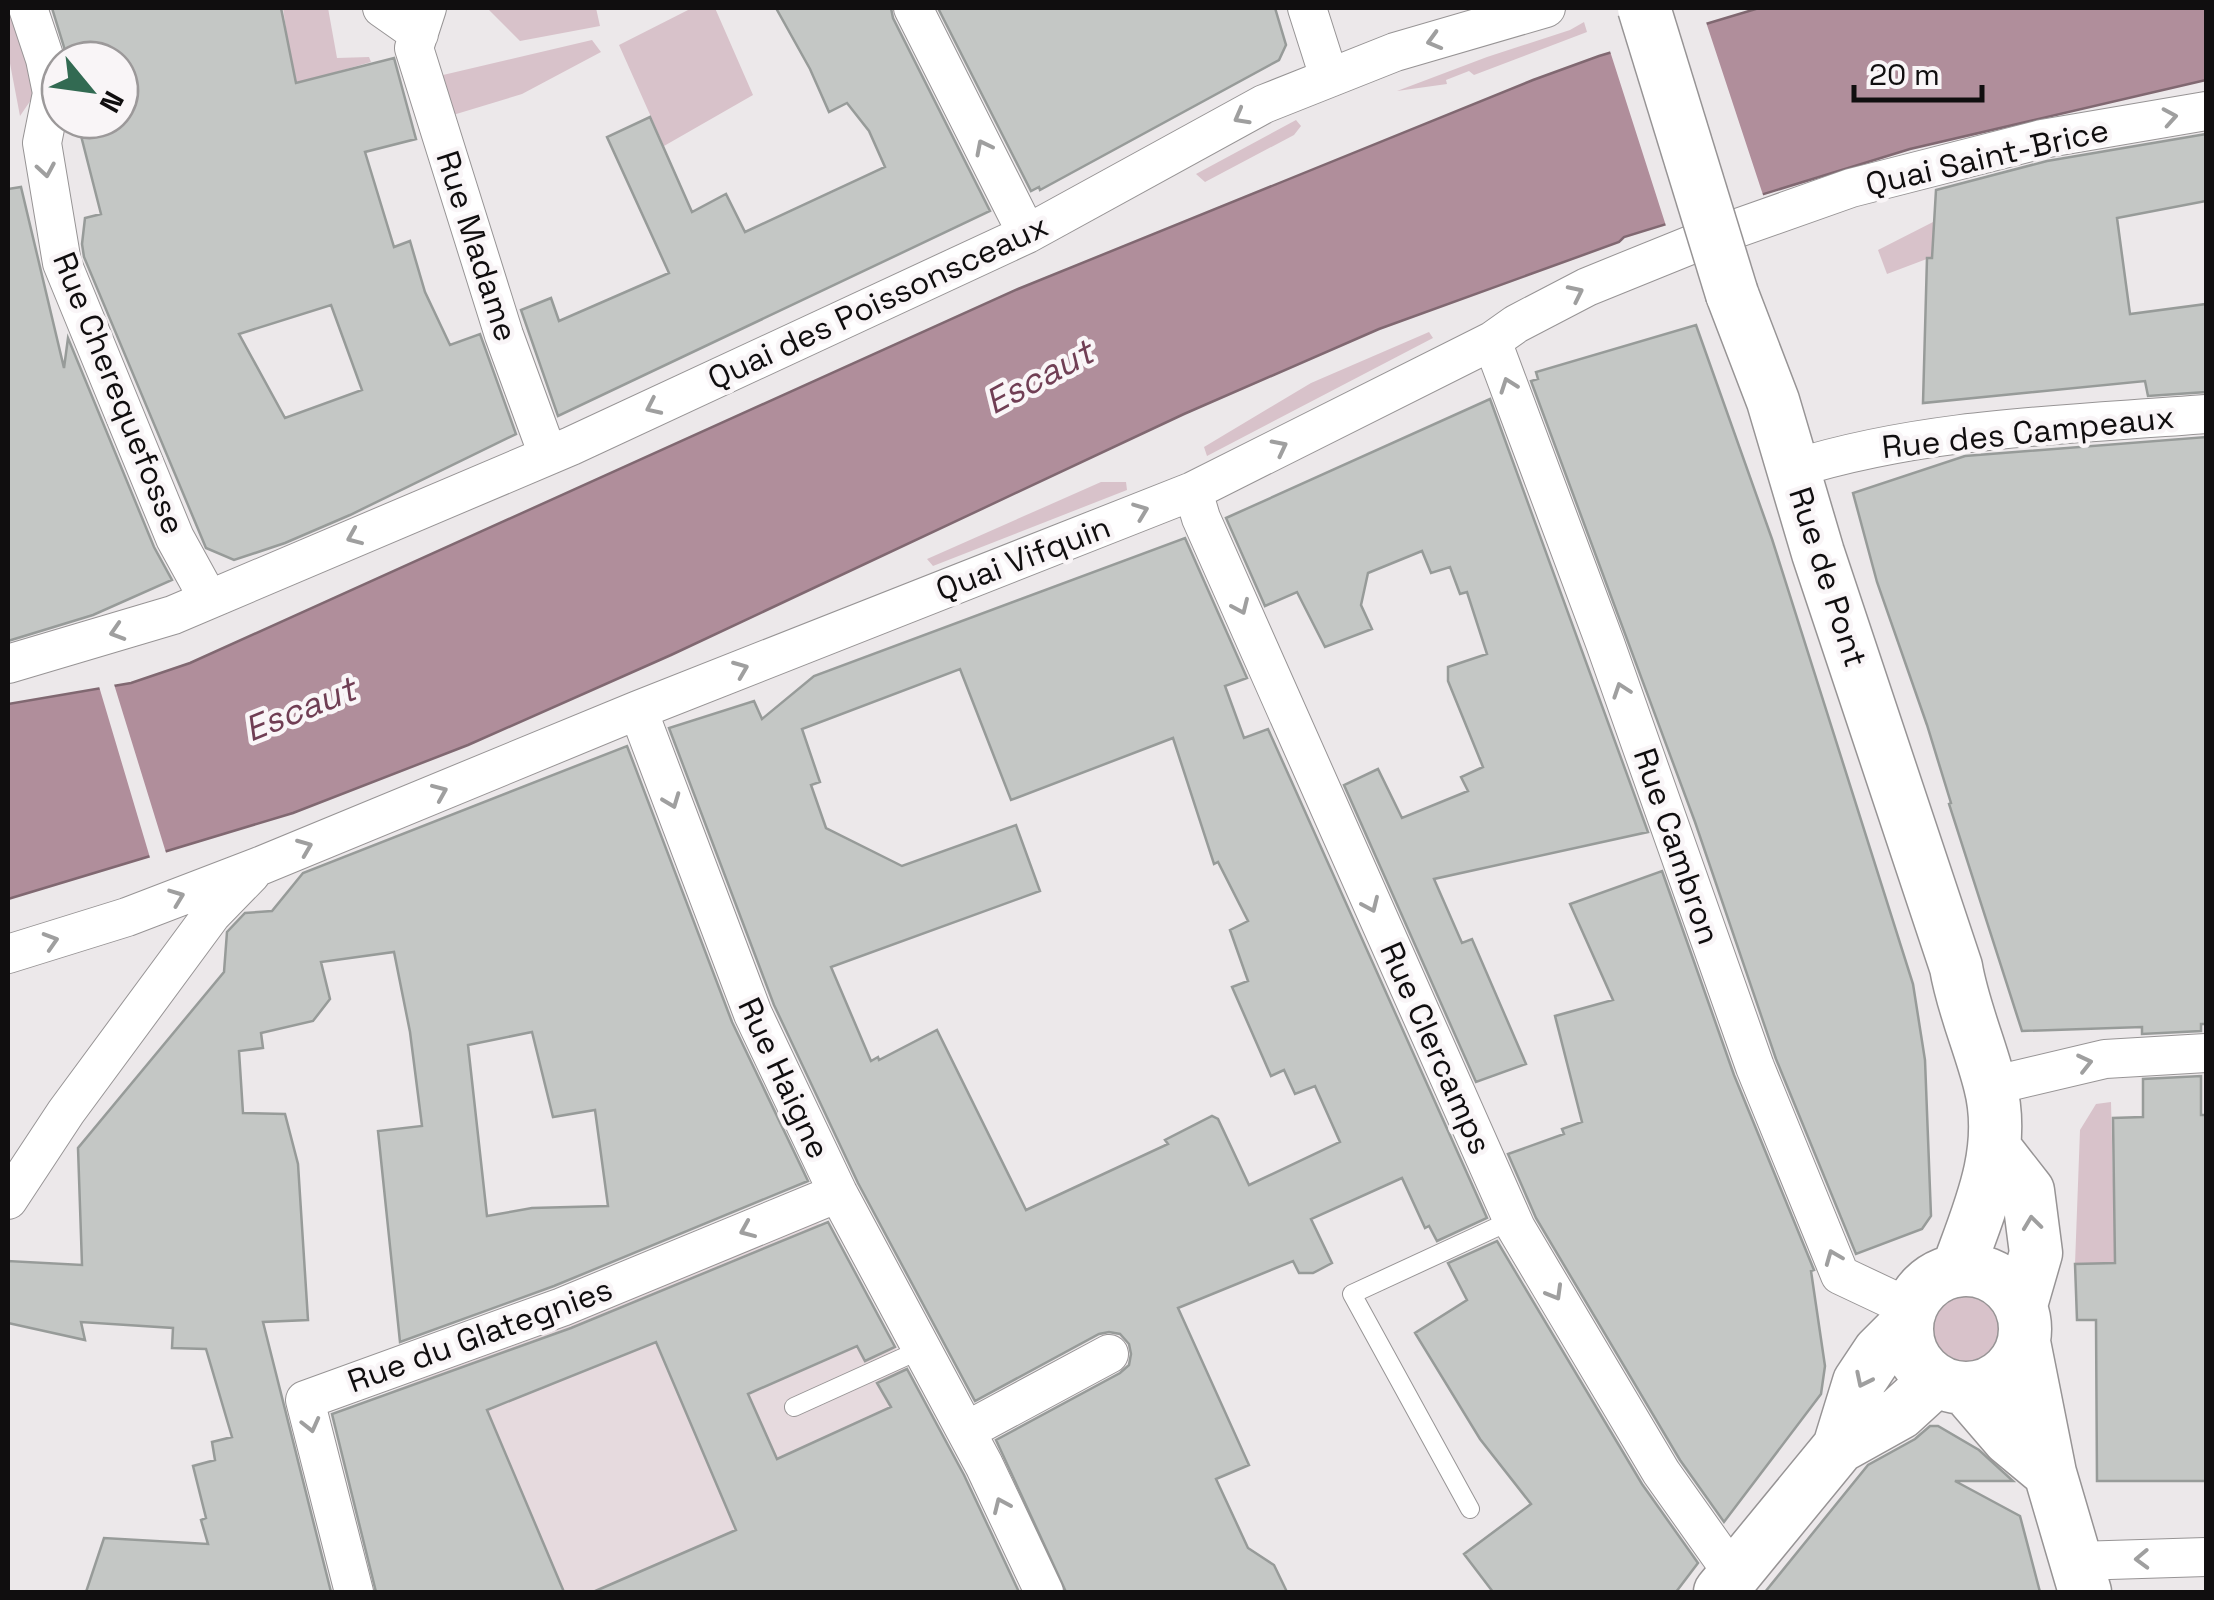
<svg xmlns="http://www.w3.org/2000/svg" width="2214" height="1600" font-family="'Space Grotesk',sans-serif">
	<style>
		.built { fill: #e6dade }
		.green { fill: #d8c2ca }
		.water { fill: #b08e9b; stroke: #806871; stroke-width: 2.5 }
		.pier { fill: #ece8ea }
		.building { fill: #c4c7c5; stroke: #979b99; stroke-width: 2.5; fill-rule: evenodd }
		.lines { fill: none; stroke-linecap: round; stroke-linejoin: round }
		.lane-casing { stroke: #979495; stroke-width: 20 }
		.street-casing { stroke: #979495; stroke-width: 40 }
		.secondary-casing { stroke: #979495; stroke-width: 55 }
		.lane { stroke: #fff; stroke-width: 18 }
		.street { stroke: #fff; stroke-width: 38 }
		.secondary { stroke: #fff; stroke-width: 52 }
		.secondary-bridge-casing { stroke: #979495; stroke-width: 55; stroke-linecap: butt }
		.secondary-bridge { stroke: #fff; stroke-width: 52 }
		.oneway { stroke: #9f9f9f }
		.labels { text-anchor: middle; dominant-baseline: central; stroke-width: 9; stroke-linejoin: round; paint-order: stroke }
		.street-label { font-size: 32px; fill: #100e0f; stroke: #f9f5f7 }
		.water-label { font-size: 35px; font-style: italic; fill: #703e54; stroke: #f9f5f7 }
	</style>
	<rect width="100%" height="100%" fill="#ece8ea"/>
	<!-- built -->
	<path class="built" d="M813,1221L831,1229L946,1441L988,1528L893,1570L826,1592H385L338,1413Z"/>
	<!-- green -->
	<path class="green" d="M8,8L37,91L20,116L8,53Z
		M283,8H328L337,58L369,57L371,62L294,84Z
		M487,8H596L600,26L520,41Z
		M692,8H715L753,95L664,146L619,45Z
		M1584,22L1587,32L1474,75L1469,71L1446,80L1447,84L1397,91L1487,57L1570,30Z
		M592,40L601,52L522,94L453,115L443,75Z
		M1296,120L1301,126L1294,135L1205,182L1196,174Z
		M1935,221L1932,257L1887,274L1878,250Z
		M1429,332L1433,338L1207,456L1204,447L1311,383Z
		M1101,482H1126L1127,490L933,566L927,559Z
		M2111,1102L2115,1263L2075,1264L2080,1130L2096,1104Z
		M1931 1329a34 34 0 1 1 68 0a34 34 0 1 1-68 0Z"/>
	<!-- water -->
	<path class="water" d="M1759,8H2206V80L1910,149L1624,237L1619,242L1379,329L1184,414L671,655L468,745L293,813L8,899V704L131,683L190,663L1018,289L1533,80L1599,56Z"/>
	<!-- pier -->
	<path class="pier" d="M1705,19L1764,198L1667,229L1609,48Z
		M113,681L167,856L151,861L98,683Z"/>
	<!-- building -->
	<path class="building" d="M52,8H281L296,83L394,58L416,139L365,152L394,247L410,241L425,292L450,345L480,334L516,434L350,515L285,543L234,560L206,548L84,257L82,244L85,218L101,214L77,120H120V60H68ZM331,305L362,390L285,418L239,334Z
		M776,8H891L893,18L990,211L558,416L521,310L551,298L559,321L669,273L607,137L650,117L692,212L726,194L745,232L885,167L869,131L847,103L829,112L810,69Z
		M938,8H1275L1286,45L1279,60L1040,190L1039,187L1031,191Z
		M2206,134V201L2117,218L2130,314L2206,304V392L2148,396L2145,381L1923,403L1927,258H1932L1936,190L2047,161Z
		M21,187L64,368L68,338L154,547L172,580L93,615L8,641V189Z
		M1696,325L1772,539L1913,984L1925,1060L1931,1216L1922,1229L1856,1254L1776,1059L1695,822L1531,381L1538,379L1536,372Z
		M1490,399L1648,832L1434,879L1462,943L1472,939L1526,1064L1476,1082L1344,785L1378,769L1402,818L1468,791L1461,777L1483,767L1448,681V667L1487,654L1467,592L1460,594L1450,567L1431,573L1422,551L1368,573L1361,605L1372,629L1325,647L1297,592L1265,606L1226,518Z
		M2206,437V1024H2201V1031L2142,1034V1027L2022,1031L1949,804L1951,803L1927,725L1877,582L1853,493L1965,456Z
		M1185,538L1247,678L1225,686L1244,738L1268,729L1487,1218L1437,1241L1429,1226L1425,1228L1402,1178L1311,1219L1332,1263L1313,1273H1299L1293,1261L1178,1308L1249,1465L1216,1479L1248,1548L1274,1565L1287,1592H1066L996,1440L1120,1373L1129,1365L1131,1354L1129,1344L1120,1334L1109,1332L1099,1334L975,1401L858,1183L774,1005L669,728L754,701L762,719L814,676ZM960,669L1011,800L1173,738L1214,864L1218,862L1248,921L1230,930L1248,981L1232,987L1271,1076L1284,1070L1295,1094L1315,1086L1340,1142L1249,1185L1218,1119L1212,1116L1165,1140L1168,1144L1026,1210L937,1030L879,1060L878,1057L871,1061L831,967L1040,891L1016,825L902,866L826,828L811,785L820,782L802,729Z
		M627,746L732,1022L808,1181L554,1286L400,1342L378,1131L422,1126L410,1032L394,952L321,962L330,999L313,1021L261,1033L263,1048L239,1051L243,1113L285,1114L298,1164L308,1320L263,1322L331,1592H86L104,1538L208,1544L201,1520L206,1518L193,1466L215,1460L212,1442L232,1437L206,1349L172,1348L173,1328L81,1322L85,1340L8,1323V1261L82,1265L78,1148L224,972L227,932L245,913L272,911L303,873ZM532,1032L553,1117L595,1110L608,1206L532,1208L487,1216L468,1045Z
		M1662,871L1734,1075L1814,1270L1811,1271L1825,1366L1821,1394L1724,1522L1680,1460L1536,1218L1508,1154L1564,1134L1562,1129L1582,1122L1555,1016L1613,1000L1570,904Z
		M2201,1076V1115H2206V1481H2097L2096,1320H2077L2075,1264L2115,1263L2113,1118L2143,1117V1079Z
		M828,1222L895,1347L865,1361L857,1346L748,1394L777,1459L891,1407L877,1383L907,1369L964,1475L1019,1592H593L736,1530L656,1342L487,1410L564,1592H376L332,1414L571,1328Z
		M1497,1241L1642,1484L1698,1563L1676,1592H1493L1464,1554L1531,1504L1480,1439L1415,1333L1467,1300L1448,1263Z
		M1930,1426H1938L1979,1450L2013,1481H1955L2020,1516L2040,1592H1765L1868,1465L1915,1439Z"/>
	<g class="lines">
		<!-- lane casing -->
		<g class="lane-casing">
			<path id="lane" d="M794,1407L922,1349
				M1470,1509L1352,1294L1497,1227L1516,1228"/>
		</g>
		<!-- street casing -->
		<g class="street-casing">
			<path id="street" d="M28,8L45,59L52,93L42,143L62,263L175,538L208,598
				M382,8L419,34
				M427,8L414,48L504,335L548,455
				M913,8L1027,234
				M1307,8L1329,77
				M1492,341L1605,643L1755,1067L1840,1275L1910,1308
				M1793,469C1927,427 2067,425 2206,414
				M1193,491L1201,518L1516,1228L1661,1472L1734,1575
				M8,664L173,615L571,446L1027,234L1264,104L1395,52L1546,8
				M638,710L753,1014L838,1193L984,1465L1044,1592
				M8,954L127,917L260,866L638,710L1193,491L1492,341L1516,324L1587,287L1698,242L1851,188L2042,139L2206,111
				M1991,1086L2105,1059L2206,1053
				M8,1200L66,1112L212,914L251,874
				M966,1431L1109,1354
				M2077,1561L2206,1557
				M354,1592L305,1400L562,1307L838,1193"/>
		</g>
		<!-- secondary casing -->
		<g class="secondary-casing">
			<path id="secondary" d="M1732,294L1773,401L1818,553L1956,967C1963,1008 1980,1045 1990,1085C2007,1150 1979,1211 1957,1271
				M1996,1150L2028,1191L2036,1253L2021,1305
				M1907 1329a59 59 0 1 1 118 0a59 59 0 1 1-118 0Z
				M2024,1342L2050,1473L2085,1592
				M1966,1389L2009,1439L2050,1473
				M1839,1447L1900,1413L1935,1381
				M1720,1592L1839,1447L1859,1382L1879,1352L1906,1325"/>
		</g>
		<!-- lane -->
		<use href="#lane" class="lane"/>
		<!-- street -->
		<use href="#street" class="street"/>
		<!-- secondary -->
		<use href="#secondary" class="secondary"/>
		<!-- secondary-bridge casing -->
		<g class="secondary-bridge-casing">
			<path id="secondary-bridge" d="M1644,8L1732,294"/>
		</g>
		<!-- secondary-bridge -->
		<use href="#secondary-bridge" class="secondary-bridge"/>
	</g>
	<!-- one-way arrows -->
	<defs><path id="oneway-chevron" d="M-2-3.5L2.5 0L-2 3.5" fill="none" stroke-width="1.6" stroke-linecap="round" stroke-linejoin="round" transform="scale(2.5)"/></defs>
	<g class="oneway">
		<use href="#oneway-chevron" transform="translate(1434 41) rotate(164)"/>
		<use href="#oneway-chevron" transform="translate(1241 117) rotate(151)"/>
		<use href="#oneway-chevron" transform="translate(2170 117) rotate(-10)"/>
		<use href="#oneway-chevron" transform="translate(983 147) rotate(-117)"/>
		<use href="#oneway-chevron" transform="translate(46 170) rotate(80)"/>
		<use href="#oneway-chevron" transform="translate(1576 293) rotate(-26)"/>
		<use href="#oneway-chevron" transform="translate(1508 385) rotate(-110)"/>
		<use href="#oneway-chevron" transform="translate(653 407) rotate(155)"/>
		<use href="#oneway-chevron" transform="translate(1280 447) rotate(-27)"/>
		<use href="#oneway-chevron" transform="translate(1141 511) rotate(-21)"/>
		<use href="#oneway-chevron" transform="translate(354 537) rotate(157)"/>
		<use href="#oneway-chevron" transform="translate(1241 607) rotate(66)"/>
		<use href="#oneway-chevron" transform="translate(117 632) rotate(163)"/>
		<use href="#oneway-chevron" transform="translate(741 669) rotate(-22)"/>
		<use href="#oneway-chevron" transform="translate(1621 690) rotate(-109)"/>
		<use href="#oneway-chevron" transform="translate(440 792) rotate(-23)"/>
		<use href="#oneway-chevron" transform="translate(672 801) rotate(69)"/>
		<use href="#oneway-chevron" transform="translate(305 847) rotate(-22)"/>
		<use href="#oneway-chevron" transform="translate(177 897) rotate(-21)"/>
		<use href="#oneway-chevron" transform="translate(1371 905) rotate(66)"/>
		<use href="#oneway-chevron" transform="translate(51 941) rotate(-17)"/>
		<use href="#oneway-chevron" transform="translate(2085 1063) rotate(-13)"/>
		<use href="#oneway-chevron" transform="translate(2032 1223) rotate(-97)"/>
		<use href="#oneway-chevron" transform="translate(747 1230) rotate(157)"/>
		<use href="#oneway-chevron" transform="translate(1833 1257) rotate(-112)"/>
		<use href="#oneway-chevron" transform="translate(1555 1293) rotate(60)"/>
		<use href="#oneway-chevron" transform="translate(1863 1380) rotate(116)"/>
		<use href="#oneway-chevron" transform="translate(311 1425) rotate(76)"/>
		<use href="#oneway-chevron" transform="translate(1001 1505) rotate(-114)"/>
		<use href="#oneway-chevron" transform="translate(2142 1559) rotate(178)"/>
	</g>
	<g class="labels">
		<!-- street labels -->
		<g class="street-label">
			<text transform="translate(1987 157) rotate(-13)">Quai Saint-Brice</text>
			<text transform="translate(477 246) rotate(72)">Rue Madame</text>
			<text transform="translate(878 302) rotate(-25)">Quai des Poissonsceaux</text>
			<text transform="translate(119 393) rotate(68)">Rue Cherequefosse</text>
			<text transform="translate(2028 432) rotate(-6)">Rue des Campeaux</text>
			<text transform="translate(1023 558) rotate(-21)">Quai Vifquin</text>
			<text transform="translate(1828 577) rotate(72)">Rue de Pont</text>
			<text transform="translate(1677 846) rotate(71)">Rue Cambron</text>
			<text transform="translate(1436 1048) rotate(66)">Rue Clercamps</text>
			<text transform="translate(784 1078) rotate(65)">Rue Haigne</text>
			<text transform="translate(480 1335) rotate(-20)">Rue du Glategnies</text>
		</g>
		<!-- water labels -->
		<g class="water-label">
			<text transform="translate(1039 377) rotate(-28)">Escaut</text>
			<text transform="translate(300 709) rotate(-22)">Escaut</text>
		</g>
	</g>
	<!-- border -->
	<rect width="2214" height="1600" fill="none" stroke="#100e0f" stroke-width="20"/>
	<!-- north arrow -->
	<g transform="translate(90 90) rotate(119)"><circle r="48" fill="#f9f5f7" stroke="#9c999a" stroke-width="2.5"/>
	<path d="M0-8L18 38L0 25L-18 38Z" fill="#326a52"/>
	<text y="-15" font-size="28" font-weight="bold" text-anchor="middle" fill="#100e0f">N</text>
	</g>
	<!-- scale -->
	<path d="M1854 85v15h128v-15" fill="none" stroke="#100e0f" stroke-width="5"/>
	<text x="1869" y="85" font-size="30" fill="#100e0f" stroke="#f9f5f7" stroke-width="8" paint-order="stroke">20 m</text>
</svg>
